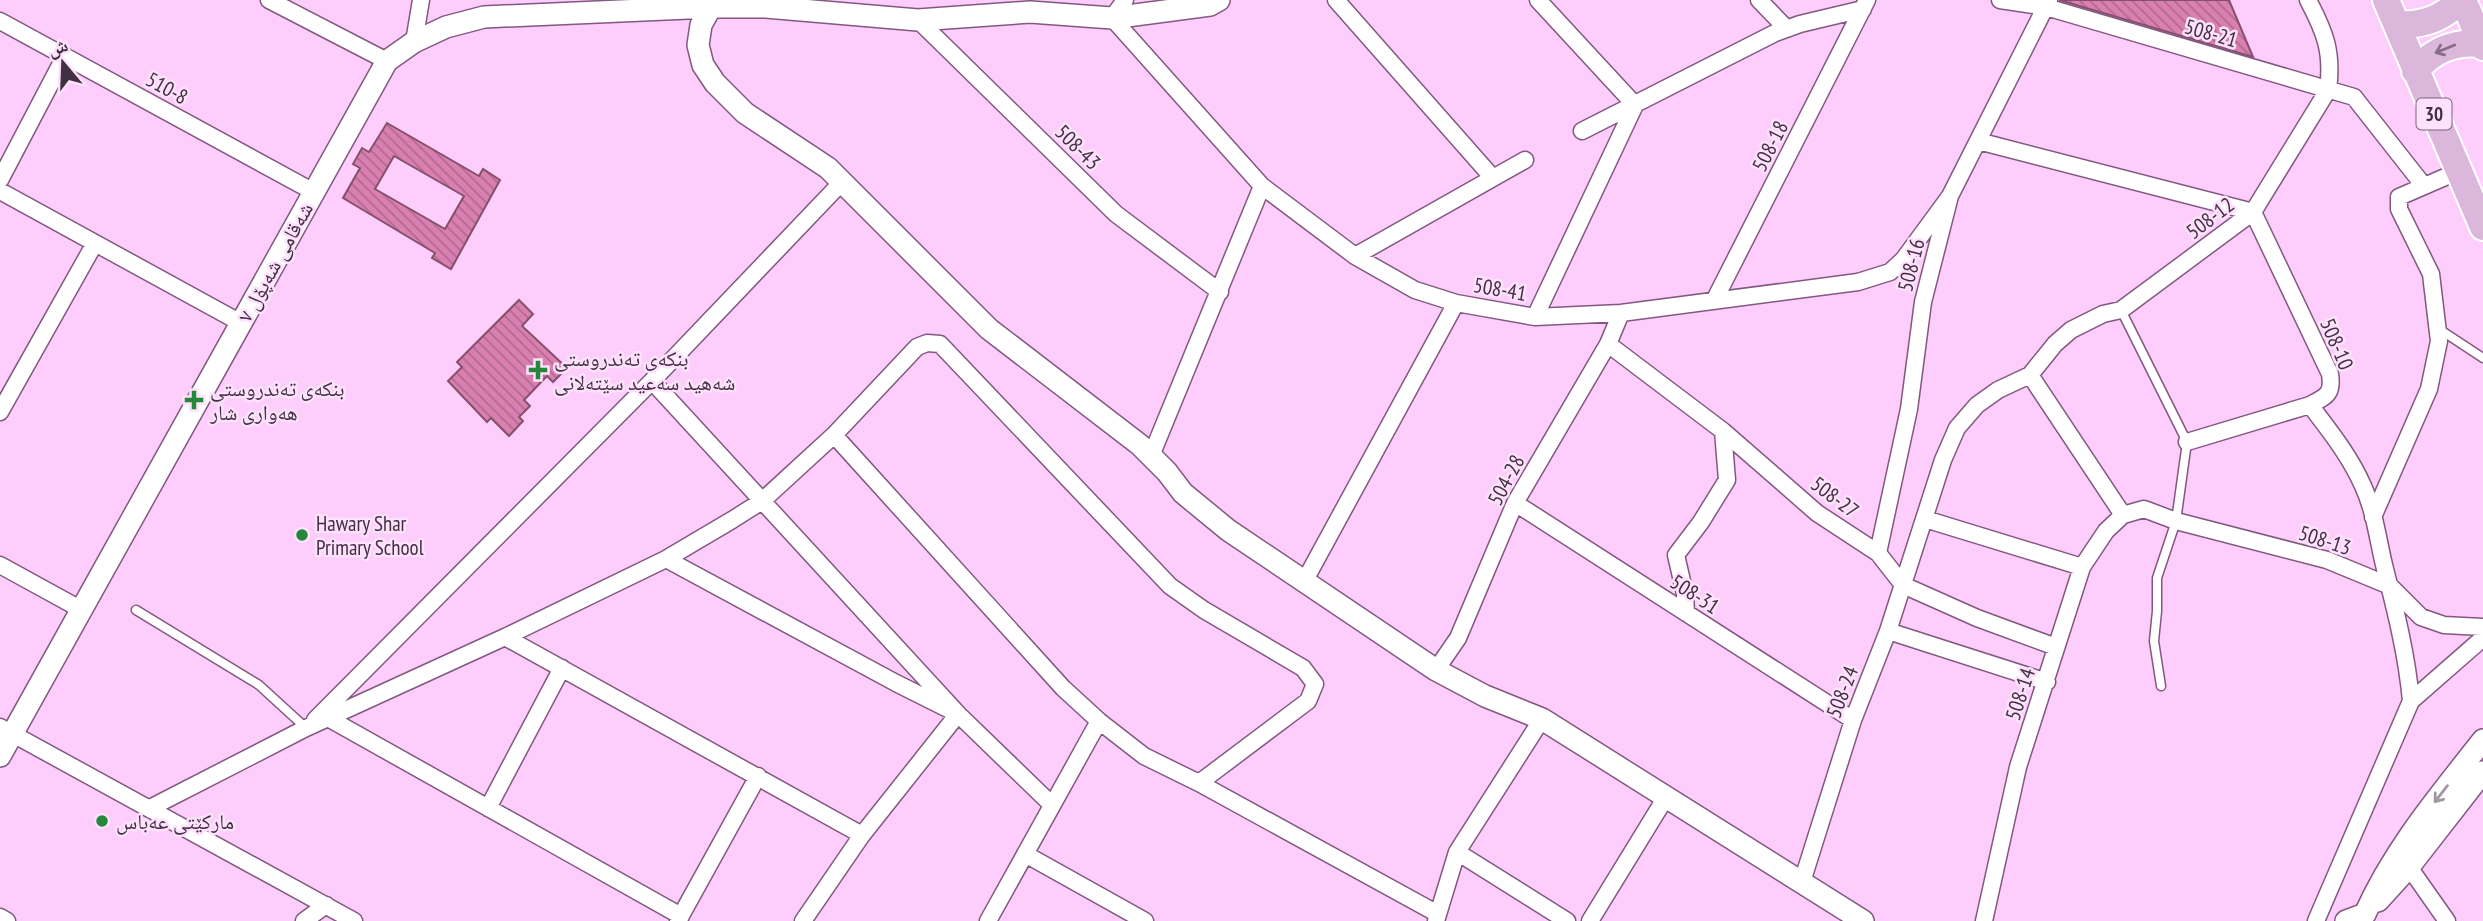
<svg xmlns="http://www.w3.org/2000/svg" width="2483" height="921" font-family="'PT Sans Narrow','Noto Naskh Arabic',sans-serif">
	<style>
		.building { fill: url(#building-back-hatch); stroke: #85506c; stroke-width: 2; fill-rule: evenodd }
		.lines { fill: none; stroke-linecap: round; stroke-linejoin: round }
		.service-casing { stroke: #825881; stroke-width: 11 }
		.minor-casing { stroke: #825881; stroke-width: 19 }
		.tertiary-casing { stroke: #825881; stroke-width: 24 }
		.primary-casing { stroke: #fff; stroke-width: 30 }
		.service { stroke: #fff; stroke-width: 8 }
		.minor { stroke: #fff; stroke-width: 16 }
		.tertiary { stroke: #fff; stroke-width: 21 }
		.primary { stroke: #dcb7dc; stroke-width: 26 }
		.oneway { stroke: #876c87 }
		.oneway2 { stroke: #a097a0 }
		.poi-dot { fill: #24873a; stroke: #fee1fd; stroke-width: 2.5 }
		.labels { text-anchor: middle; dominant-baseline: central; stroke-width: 5; stroke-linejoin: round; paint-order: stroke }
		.shield { fill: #fee1fd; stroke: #7a6479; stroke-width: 2 }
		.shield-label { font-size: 19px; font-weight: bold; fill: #422f41 }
		.street-label { font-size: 21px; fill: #422f41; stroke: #fee1fd }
		.poi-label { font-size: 21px; fill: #422f41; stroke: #fee1fd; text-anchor: start }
	</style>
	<defs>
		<pattern id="building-back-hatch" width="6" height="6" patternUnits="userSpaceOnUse" patternTransform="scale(1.75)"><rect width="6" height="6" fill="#da80b1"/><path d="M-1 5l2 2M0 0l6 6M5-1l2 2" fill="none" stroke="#b26992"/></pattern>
	</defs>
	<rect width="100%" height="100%" fill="#fdcdfb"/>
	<!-- building -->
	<path class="building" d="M2059,0H2229L2253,57Z
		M387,123L479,176L483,169L500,180L451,269L432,258L435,253L343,198L360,168L353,164L362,148L369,152ZM394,156L464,196L445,229L375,189Z
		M519,300L533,314L522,326L567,368L553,382L547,376L524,400L530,406L519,417L523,421L509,436L491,418L487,422L448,381L462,367L457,362Z"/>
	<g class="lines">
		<!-- service casing -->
		<g class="service-casing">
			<path id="service" d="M2121,310L2187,442L2176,521L2157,578V611L2154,641L2161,686
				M2439,329L2483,358
				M136,610L259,685L306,728"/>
		</g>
		<!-- minor casing -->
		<g class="minor-casing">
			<path id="minor" d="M269,0L387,61
				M1125,0L1112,18L1262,186L1355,256L1415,290L1456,303L1535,317L1621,313L1858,282L1890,272L1903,260L1950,196
				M1336,0L1493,178
				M1759,0L1786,28
				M2000,0L2046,7L2354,97L2424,186
				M918,20L1116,214L1220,292
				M0,21L314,192
				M414,42L421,0
				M1582,131L1775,33L1800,24L1863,9
				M1978,141L2253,212L2330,374C2333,394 2327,396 2310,405L2187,442
				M0,180L65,56
				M0,191L241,323
				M1355,256L1525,160
				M1714,301L1867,0
				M1535,317L1635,105L1538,0
				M1608,344L1723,431L1817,513L1878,553L1903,585L1977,618L2056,647
				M2030,375L2123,515
				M652,381L958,714L862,835L803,921
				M2310,405C2329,430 2350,456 2363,486C2375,512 2378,541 2385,569C2396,612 2407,656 2411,701
				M0,412L95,243
				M834,435L1063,688L1099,721L1144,756L1199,783L1438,914
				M1151,456L1262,186
				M1515,503L1853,720
				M2373,517L2429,389L2439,341L2431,274L2399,209V197L2459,171
				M1925,519L2082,567
				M1878,553L1909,409L1923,302L1950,196L2049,0
				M666,559L896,683L958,714L1052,805
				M0,565L82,610
				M1304,582L1456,303
				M1686,613L1685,594L1676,555L1701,522L1727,480L1723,431
				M1888,631L2047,682
				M505,637L862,835
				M1436,670L1458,638L1515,503L1608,344L1621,313
				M328,718L681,916
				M315,720L652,381L842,182
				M0,727L354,921
				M150,808L306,728L505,637L666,559L732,520L762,501L834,435L917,347L927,343L940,344L1170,586L1204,610L1303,668L1315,684L1308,701L1199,783
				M488,808L562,668
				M1457,852L1567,921
				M1025,854L1145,921
				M2409,867L2447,921
				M1802,882L1853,720L1888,631L1943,460L1957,428L1977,405L1998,390L2030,375L2055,344L2071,330L2103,314L2121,310L2253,212L2328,90C2333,52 2325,32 2308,0
				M0,917L7,921
				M304,921L326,905
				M678,921L758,776
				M988,921L1099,721
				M1436,921L1457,852L1542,719
				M1590,921L1666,797
				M1984,921L2018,767L2082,567L2106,531L2123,515L2144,509L2176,521L2327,560L2390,586L2421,617L2444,625L2483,627
				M2316,921L2411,701L2483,638"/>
		</g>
		<!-- tertiary casing -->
		<g class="tertiary-casing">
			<path id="tertiary" d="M711,7L701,25L698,45L703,65L715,83L745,113L828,168L989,329L1140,445L1167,472L1183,493L1228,530L1436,670L1485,696L1542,719L1863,921
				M0,756L387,61L414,42L446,27L484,17L711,7H766L918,20L1030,12L1112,18L1210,5L1219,0
				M2378,901L2409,867L2483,772
				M2346,921L2365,914C2394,849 2439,796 2483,740"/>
		</g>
		<!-- primary casing -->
		<g class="primary-casing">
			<path id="primary" d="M2386,0L2483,227
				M2463,0L2483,47
				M2397,24C2422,26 2443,19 2460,0
				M2415,71C2433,50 2454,41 2482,44"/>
		</g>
		<!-- service -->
		<use href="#service" class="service"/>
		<!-- minor -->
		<use href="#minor" class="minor"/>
		<!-- tertiary -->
		<use href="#tertiary" class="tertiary"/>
		<!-- primary -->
		<use href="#primary" class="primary"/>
	</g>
	<!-- one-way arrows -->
	<defs><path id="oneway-shaft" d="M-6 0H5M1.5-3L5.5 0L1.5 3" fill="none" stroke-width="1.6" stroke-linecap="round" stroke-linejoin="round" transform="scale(1.75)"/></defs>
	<use class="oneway" href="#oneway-shaft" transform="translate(2445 49) rotate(158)"/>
	<use class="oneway2" href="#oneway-shaft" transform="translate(2441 794) rotate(128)"/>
	<!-- markers -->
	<g class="poi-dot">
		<path d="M534.5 359.5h7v7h7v7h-7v7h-7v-7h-7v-7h7z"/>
		<path d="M190.5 389.5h7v7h7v7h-7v7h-7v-7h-7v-7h7z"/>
		<circle cx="302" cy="535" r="7"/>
		<circle cx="102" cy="821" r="7"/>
	</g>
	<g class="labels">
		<!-- shield labels -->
		<rect class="shield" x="2416.5" y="98.5" width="35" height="31" rx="5"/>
		<g class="shield-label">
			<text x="2434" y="114">30</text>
		</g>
		<!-- street labels -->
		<g class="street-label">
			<text transform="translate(2211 33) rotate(16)">508-21</text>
			<text transform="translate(167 88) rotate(29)">510-8</text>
			<text transform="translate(1770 146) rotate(-63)">508-18</text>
			<text transform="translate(1078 147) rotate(45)">508-43</text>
			<text transform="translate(2210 218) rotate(-37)">508-12</text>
			<text transform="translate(275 262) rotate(-61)">شەقامی شەپۆل ٧</text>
			<text transform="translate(1911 265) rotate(-76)">508-16</text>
			<text transform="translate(1500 289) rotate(10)">508-41</text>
			<text transform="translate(2337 344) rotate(67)">508-10</text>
			<text transform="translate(1506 480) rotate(-62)">504-28</text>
			<text transform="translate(1835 497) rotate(37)">508-27</text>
			<text transform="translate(2325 540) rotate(18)">508-13</text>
			<text transform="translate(1695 594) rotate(33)">508-31</text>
			<text transform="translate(1842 692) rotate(-69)">508-24</text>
			<text transform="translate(2020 694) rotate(-72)">508-14</text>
		</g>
		<!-- poi labels -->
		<g class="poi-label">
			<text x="554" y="358">بنکەی تەندروستی<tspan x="554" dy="24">شەهید سەعید سێتەلانی</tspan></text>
			<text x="210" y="388">بنکەی تەندروستی<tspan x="210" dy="24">هەواری شار</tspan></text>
			<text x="316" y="523">Hawary Shar<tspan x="316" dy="24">Primary School</tspan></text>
			<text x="116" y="821">مارکێتی عەباس</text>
		</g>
	</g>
	<!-- north arrow -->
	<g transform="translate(63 63) rotate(341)" stroke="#fee1fd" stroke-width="5" paint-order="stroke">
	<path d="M0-5L12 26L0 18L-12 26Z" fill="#422f41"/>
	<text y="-10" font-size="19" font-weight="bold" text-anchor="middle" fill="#422f41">ش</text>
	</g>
</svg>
